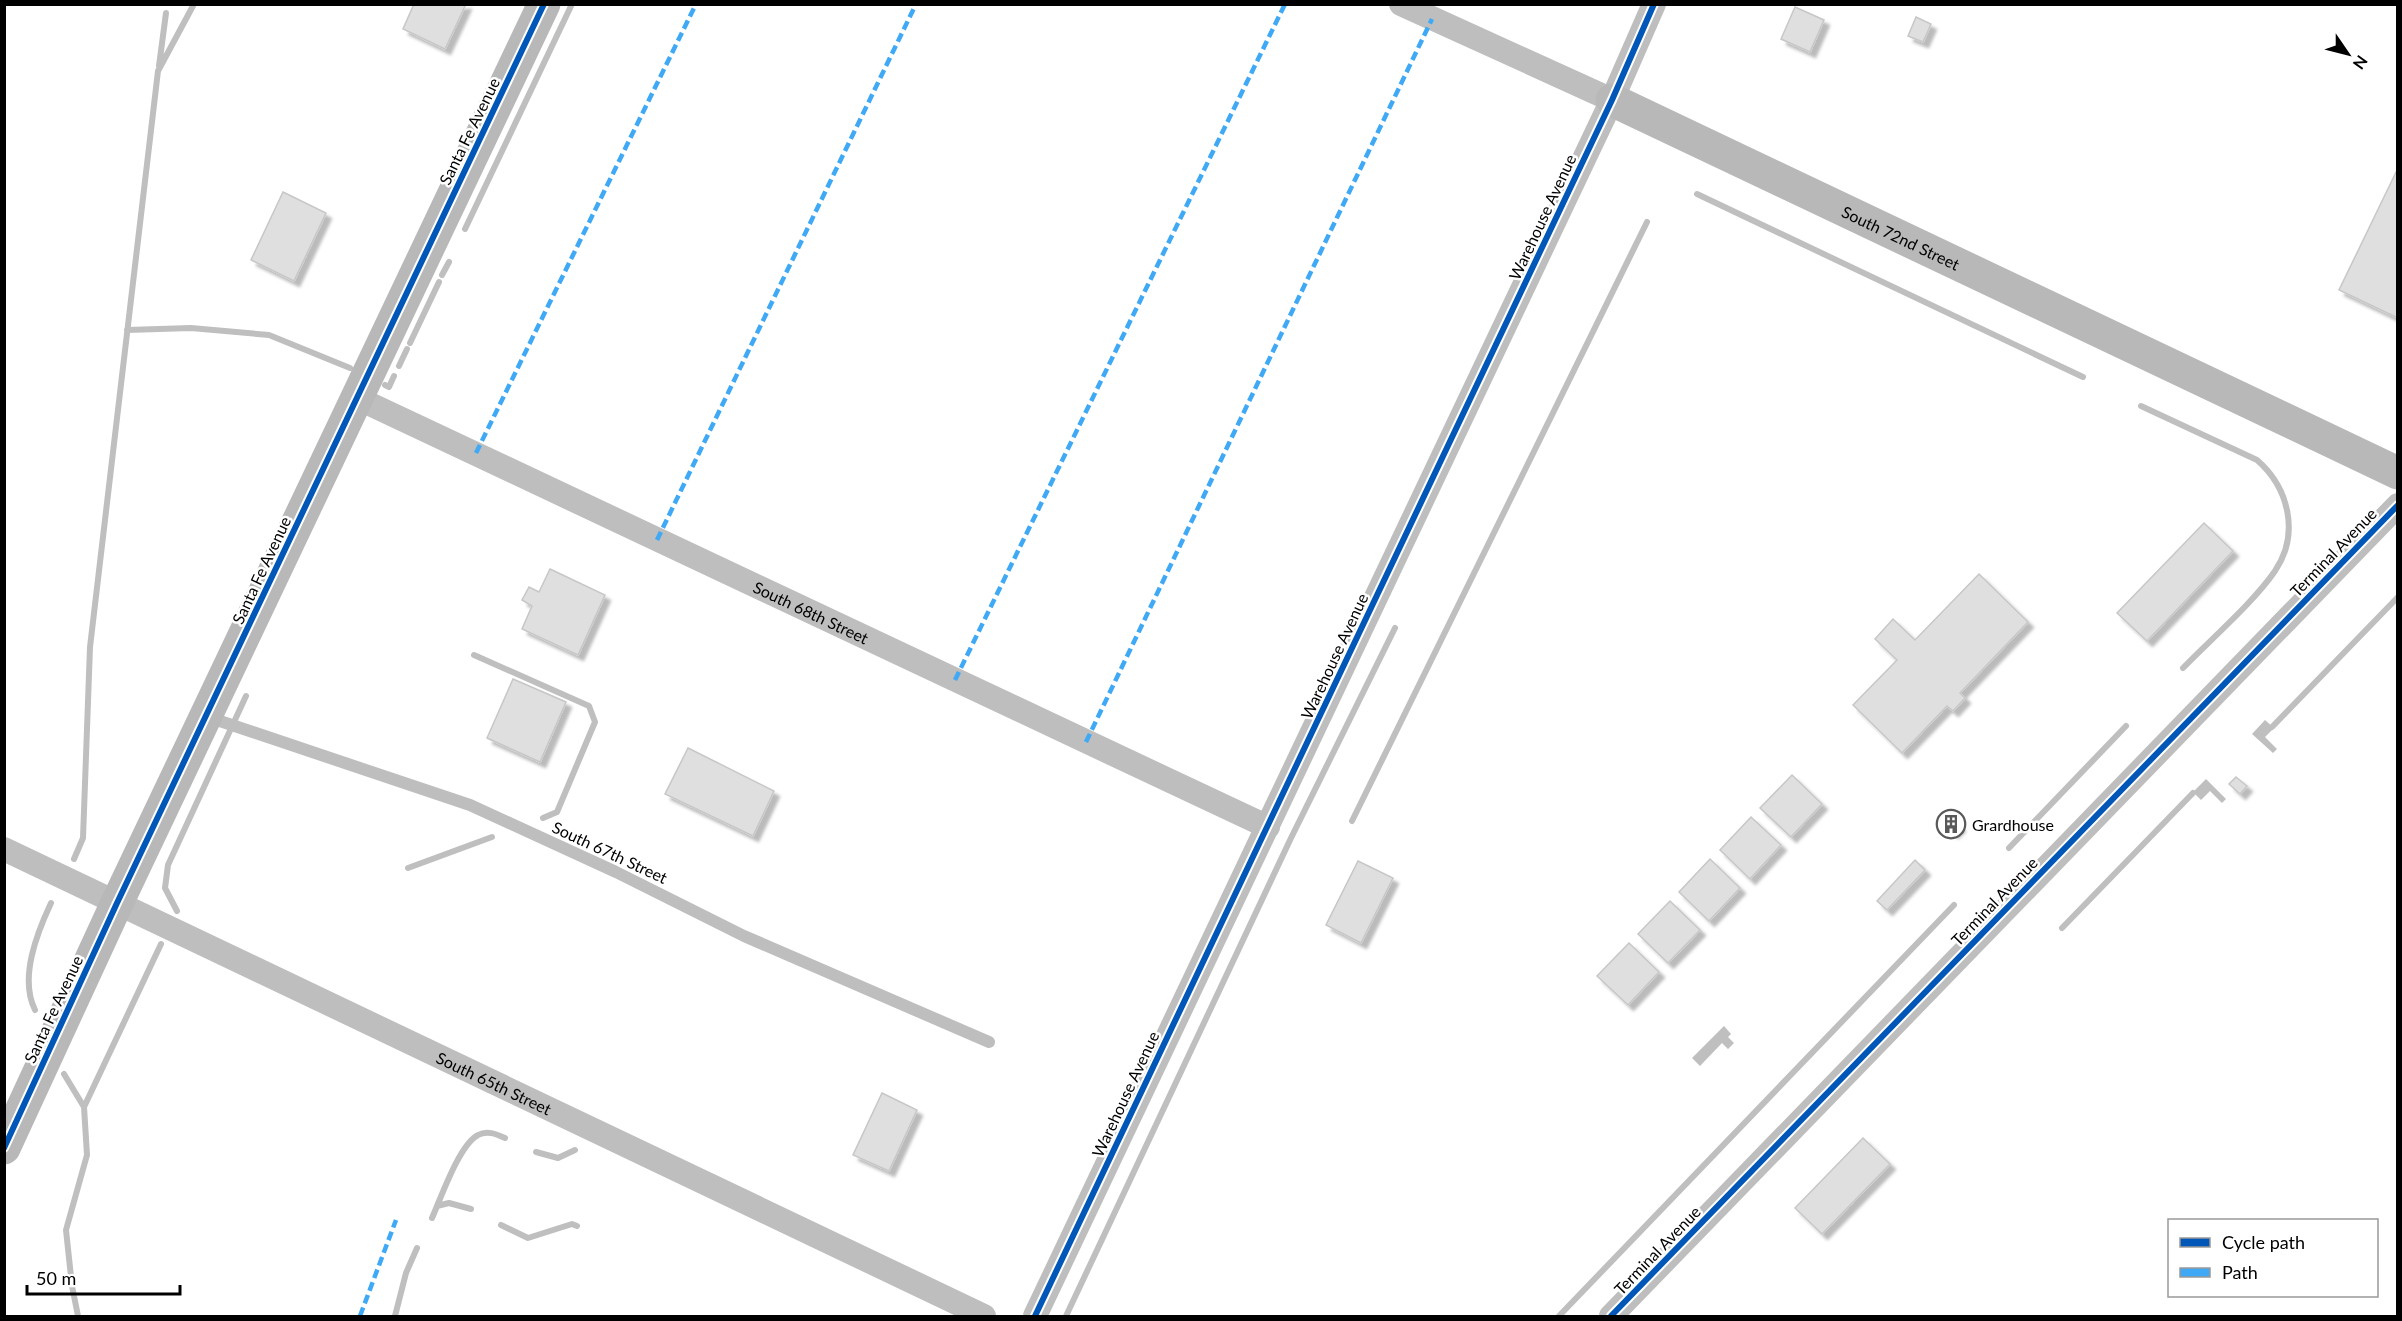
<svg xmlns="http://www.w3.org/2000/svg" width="2402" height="1321" font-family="Lato,sans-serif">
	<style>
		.water { fill: #bfbfbf }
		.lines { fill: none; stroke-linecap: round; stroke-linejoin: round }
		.stream { stroke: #bfbfbf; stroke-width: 6 }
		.building { fill: #dfdfdf; stroke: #c7c7c7; stroke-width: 1.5; filter: url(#shadow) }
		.lane { stroke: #bebebe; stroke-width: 12 }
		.street { stroke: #bebebe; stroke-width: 24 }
		.secondary { stroke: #b8b8b8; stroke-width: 33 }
		.quiet { stroke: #3fa9f5; stroke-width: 4.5; stroke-dasharray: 9 4.5; stroke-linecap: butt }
		.cycleway-casing { stroke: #fff; stroke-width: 10 }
		.cycleway { stroke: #0057b8; stroke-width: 6 }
		.labels { text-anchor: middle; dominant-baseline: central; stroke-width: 5; stroke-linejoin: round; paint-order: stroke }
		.street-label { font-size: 16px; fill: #000; stroke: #fff }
		.poi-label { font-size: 16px; fill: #000; stroke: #fff; text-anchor: start }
	</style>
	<defs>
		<filter id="shadow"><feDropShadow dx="5.5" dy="5.5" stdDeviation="1.5" flood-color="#0004"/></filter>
	</defs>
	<rect width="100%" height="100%" fill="#fff"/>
	<!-- water -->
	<path class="water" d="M2265,720L2274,728L2265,737L2277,749L2273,753L2252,734Z
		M2206,779L2226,799L2222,803L2210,791L2201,800L2193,792Z
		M1724,1026L1731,1034L1728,1037L1734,1043L1728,1049L1722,1043L1700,1066L1692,1058Z"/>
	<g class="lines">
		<!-- stream -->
		<path class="stream" d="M159,66L166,13
			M1697,194L2083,377
			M465,229L572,4
			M442,275L449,262
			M127,330L191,328L269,335L350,368
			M410,343L439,282
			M399,366L407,349
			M385,385L389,387L394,376
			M2141,406L2257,460C2289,488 2300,534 2275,571C2253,603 2210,640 2183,668
			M474,655L589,706L595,722L557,812L543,818
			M2272,727L2398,597
			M1352,821L1647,222
			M2009,848L2126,726
			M74,859L83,838L90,647L158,71L194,4
			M408,868L492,837
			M177,911L165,888L168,865L246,696
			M2062,928L2193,793
			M35,1010C19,978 37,933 51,903
			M64,1074L84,1107L87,1155L66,1230L72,1286L78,1316
			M84,1107L161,944
			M536,1152L558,1158L575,1150
			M437,1206L449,1203L471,1209
			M432,1218C441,1198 459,1145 478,1135C487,1130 496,1134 505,1138
			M501,1225L528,1238L572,1224L577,1226
			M395,1316L406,1273L417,1248
			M1066,1316L1291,838L1395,628
			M1559,1316L1954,905"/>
	</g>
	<!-- building -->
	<path class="building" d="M414,4H466L445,49L403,29Z
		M1795,7L1824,20L1810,52L1781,39Z
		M1916,17L1931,24L1923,42L1908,36Z
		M2398,168V318L2339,290Z
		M283,192L326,213L294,281L251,260Z
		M2204,523L2233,551L2147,641L2117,613Z
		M550,569L605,595L578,655L522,629L532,606L522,600L529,587L539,592Z
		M1979,574L2028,622L1960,693L1965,698L1953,711L1947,706L1902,753L1853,705L1897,660L1875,639L1893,619L1915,640Z
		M513,679L566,702L540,762L487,738Z
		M688,748L774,791L753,836L665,794Z
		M1792,775L1822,804L1791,837L1760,808Z
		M2236,777L2247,786L2240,794L2229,784Z
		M1949,816L1960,826L1953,833L1943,823Z
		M1751,817L1781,845L1750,879L1720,850Z
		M1710,859L1740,888L1709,921L1679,892Z
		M1915,860L1925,870L1887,910L1877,901Z
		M1358,861L1393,878L1361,943L1326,925Z
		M1670,901L1700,930L1668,963L1638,934Z
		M1629,943L1659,972L1628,1005L1597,976Z
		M882,1093L917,1110L889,1171L853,1155Z
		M1863,1138L1890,1164L1822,1234L1795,1208Z"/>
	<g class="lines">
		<!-- lane -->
		<path class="lane" d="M208,717L470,805L616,872L744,936L989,1042"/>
		<!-- street -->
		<g class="street">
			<path d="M1401,4L1612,100"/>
			<path id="s1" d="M357,398L1268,827"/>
			<path id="s2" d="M4,849L984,1316"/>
			<path d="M1035,1316L1612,100L1654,4"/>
			<path d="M1611,1316L2398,505"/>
		</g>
		<!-- secondary -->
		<g class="secondary">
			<path id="s3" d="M1612,100L2398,473"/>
			<path d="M4,1148L117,903L544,4"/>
		</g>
		<!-- quiet -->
		<path class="quiet" d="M476,453L696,4
			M657,540L916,4
			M955,680L1285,4
			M1086,742L1432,19
			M360,1316L396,1220"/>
		<!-- cycleway casing -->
		<g class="cycleway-casing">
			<path id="cycleway" d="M4,1148L117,903L544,4
				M1035,1316L1612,100L1654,4
				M1611,1316L2398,505"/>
		</g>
		<!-- cycleway -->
		<use href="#cycleway" class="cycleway"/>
	</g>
	<!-- icons -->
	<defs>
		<g id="building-ring" transform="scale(1.5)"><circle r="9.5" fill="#fff" stroke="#595959" stroke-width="1.5"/><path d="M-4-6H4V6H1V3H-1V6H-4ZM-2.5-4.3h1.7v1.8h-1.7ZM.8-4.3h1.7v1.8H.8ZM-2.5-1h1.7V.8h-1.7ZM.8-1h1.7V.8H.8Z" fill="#595959"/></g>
	</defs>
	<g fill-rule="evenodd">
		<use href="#building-ring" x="1951" y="824"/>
	</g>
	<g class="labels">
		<!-- street labels -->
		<g class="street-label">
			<text transform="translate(469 131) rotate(-64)">Santa Fe Avenue</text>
			<text transform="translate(1542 217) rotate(-65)">Warehouse Avenue</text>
			<text stroke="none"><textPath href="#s3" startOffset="320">South 72nd Street</textPath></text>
			<text transform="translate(2333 552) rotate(-46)">Terminal Avenue</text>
			<text transform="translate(261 570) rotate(-65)">Santa Fe Avenue</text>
			<text stroke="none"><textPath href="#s1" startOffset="502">South 68th Street</textPath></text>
			<text transform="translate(1334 656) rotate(-65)">Warehouse Avenue</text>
			<text transform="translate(610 852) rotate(25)">South 67th Street</text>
			<text transform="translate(1994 901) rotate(-46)">Terminal Avenue</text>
			<text transform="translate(53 1009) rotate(-65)">Santa Fe Avenue</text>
			<text stroke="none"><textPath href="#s2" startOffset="543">South 65th Street</textPath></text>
			<text transform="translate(1125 1094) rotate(-65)">Warehouse Avenue</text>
			<text transform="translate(1657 1250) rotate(-46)">Terminal Avenue</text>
		</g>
		<!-- poi labels -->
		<g class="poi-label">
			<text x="1972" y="824">Grardhouse</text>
		</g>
	</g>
	<!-- border -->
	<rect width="2402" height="1321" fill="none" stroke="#000000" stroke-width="12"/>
	<!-- legend -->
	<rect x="2168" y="1219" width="210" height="78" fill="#ffffff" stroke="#999999" stroke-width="1.5"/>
	<rect x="2180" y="1238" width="30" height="9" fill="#0057b8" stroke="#999999" stroke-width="1.5"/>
	<text x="2222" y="1249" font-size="18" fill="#000000">Cycle path</text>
	<rect x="2180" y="1268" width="30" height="9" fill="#3fa9f5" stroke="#999999" stroke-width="1.5"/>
	<text x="2222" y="1279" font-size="18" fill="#000000">Path</text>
	<!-- north arrow -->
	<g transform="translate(2348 54) rotate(125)" stroke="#ffffff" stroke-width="4.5" paint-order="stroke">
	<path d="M0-4.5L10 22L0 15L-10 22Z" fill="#000000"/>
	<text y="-9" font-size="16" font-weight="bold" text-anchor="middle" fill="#000000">N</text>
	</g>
	<!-- scale -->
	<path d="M27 1285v9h153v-9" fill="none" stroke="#000000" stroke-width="3"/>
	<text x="36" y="1285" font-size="18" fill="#000000" stroke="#ffffff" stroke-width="4.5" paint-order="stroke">50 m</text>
</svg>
